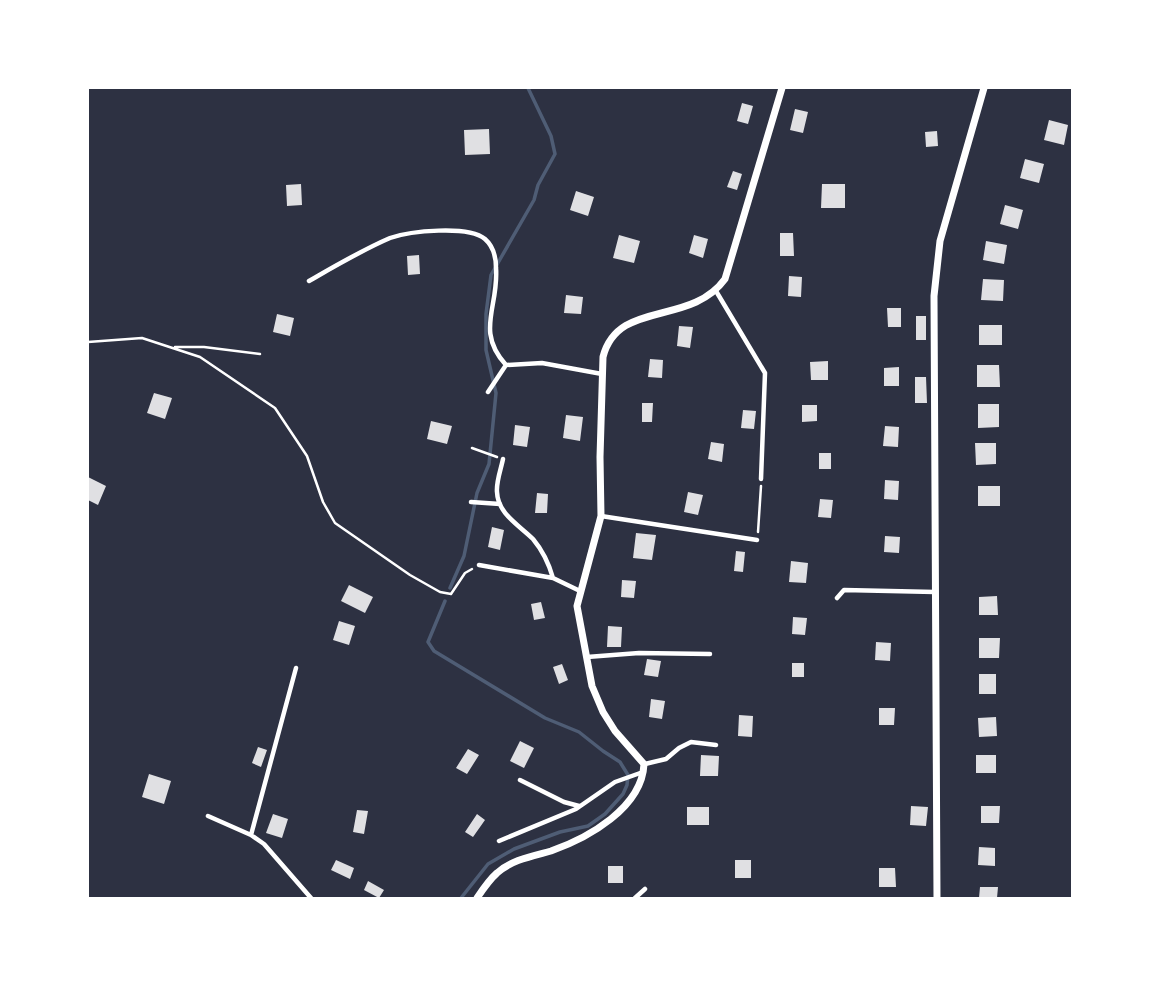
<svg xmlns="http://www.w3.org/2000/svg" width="1160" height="986" font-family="Manrope,sans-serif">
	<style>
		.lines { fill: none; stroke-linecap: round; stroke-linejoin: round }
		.stream { stroke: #4f5d75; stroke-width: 3.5 }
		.building { fill: #e0e0e3 }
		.path { stroke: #fff; stroke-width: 2.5 }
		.service { stroke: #fff; stroke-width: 4.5 }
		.minor { stroke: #fff; stroke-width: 7 }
	</style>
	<rect width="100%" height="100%" fill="#2d3142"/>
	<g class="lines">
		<!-- stream -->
		<path class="stream" d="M450,588L464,556L477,493L489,464L496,393L486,350V314L491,275L534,200L538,185L555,154L551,136L528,88
			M445,601L428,642L434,651L545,718L579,732L603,751L620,762L628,775L627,785L623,794L605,814L588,826L560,832L514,849L488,864L461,898"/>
	</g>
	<!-- building -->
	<path class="building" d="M742,103L753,106L748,124L737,121Z
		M795,109L808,112L803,133L790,130Z
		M1049,120L1068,125L1064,145L1044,140Z
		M489,129L490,154L465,155L464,130Z
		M937,131L938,146L926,147L925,132Z
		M1025,159L1044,164L1039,183L1020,178Z
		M733,171L742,174L737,190L727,187Z
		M301,184L302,205L287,206L286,185Z
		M822,184H845V208H821Z
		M576,191L594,197L588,216L570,210Z
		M1005,205L1023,210L1018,229L1000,224Z
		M780,233H793L794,256H780Z
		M619,235L640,241L634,263L613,258Z
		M694,235L708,239L703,258L689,253Z
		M986,241L1007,245L1004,264L983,260Z
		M419,255L420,274L408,275L407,256Z
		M789,276L802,277L801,297L788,296Z
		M983,279L1004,280L1003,301L981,300Z
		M566,295L583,297L581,314L564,313Z
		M887,308H901V327H888Z
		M277,314L294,318L290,336L273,332Z
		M916,316H926V340H916Z
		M979,325H1002V345H979Z
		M679,326L693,327L690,348L677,346Z
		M650,359L663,360L662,378L648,377Z
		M828,361V380H811L810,362Z
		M977,365H999L1000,387H977Z
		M899,367V386H884V368Z
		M915,377H926L927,403H915Z
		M154,393L172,398L165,419L147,413Z
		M642,403H653L652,422H642Z
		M978,404H999V427L978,428Z
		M802,405H817V421L802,422Z
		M743,410L756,411L754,429L741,428Z
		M566,415L583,417L580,441L563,438Z
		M431,421L452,426L447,444L427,439Z
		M515,425L530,427L527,447L513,445Z
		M885,426L899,427L898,447L883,446Z
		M711,442L724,444L722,462L708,459Z
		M975,443H996V464L976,465Z
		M819,453H831V469H819Z
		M88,477L106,486L98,505L88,500Z
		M885,480L899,481L898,500L884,499Z
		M978,486H1000V506H978Z
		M688,492L703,495L698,515L684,512Z
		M537,493L548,494L547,513H535Z
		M820,499L833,500L831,518L818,517Z
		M492,527L504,530L500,550L488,547Z
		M636,533L656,535L652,560L633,558Z
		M885,536L900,537L899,553L884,552Z
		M736,551L745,552L743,572L734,571Z
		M791,561L808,563L806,583L789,582Z
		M622,580L636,581L634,598L621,597Z
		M349,585L373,597L365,613L341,601Z
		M997,596L998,615H979V597Z
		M541,602L545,618L534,620L531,604Z
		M793,617L807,618L805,635L792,634Z
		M339,621L355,626L349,645L333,640Z
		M608,626L622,627L621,647H607Z
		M979,638H1000L999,658H979Z
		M876,642L891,643L890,661L875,660Z
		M647,659L661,661L658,677L644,675Z
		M792,663H804V677H792Z
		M562,664L568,680L559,684L553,667Z
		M979,674H996V694H979Z
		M651,699L665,701L662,719L649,717Z
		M879,708H895L894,725H879Z
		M739,715L753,716L752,737L738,736Z
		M996,717L997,736L979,737L978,718Z
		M520,741L534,748L524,768L510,761Z
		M258,747L267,750L261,767L252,763Z
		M468,749L479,755L467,774L456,768Z
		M701,755L719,756L718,776H700Z
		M976,755H996V773H976Z
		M149,774L171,781L164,804L142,797Z
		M911,806L928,807L926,826L910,825Z
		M981,806H1000L999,823H981Z
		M687,807H709V825H687Z
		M357,810L368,811L364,834L353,832Z
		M273,814L288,819L282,838L266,833Z
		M477,814L485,820L473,837L465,832Z
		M979,847L995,848V866L978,865Z
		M336,860L354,868L350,879L331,870Z
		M735,860H751V878H735Z
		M608,866H623V883H608Z
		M879,868H895L896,887H879Z
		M368,881L384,890L379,898L364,890Z
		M980,887H998L997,898H979Z"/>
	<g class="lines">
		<!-- path -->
		<path class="path" d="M88,342L142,338L200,357L275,408L307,456L323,502L335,523L410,575L440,592L451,594L465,573L472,569
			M175,347H204L260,354
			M472,448L497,457
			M758,532L761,486"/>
		<!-- service -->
		<path class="service" d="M309,281C335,266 362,250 390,238C410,231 468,225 485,239C493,246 496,258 496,268C499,307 475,331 506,365L542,363L602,374
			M716,291L765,373L761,479
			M488,392L506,365
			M503,459C501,469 496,482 497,492C498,514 519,525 533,539C543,551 549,564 553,578L580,591
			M471,502L500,504
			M601,516L757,540
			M479,565L553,578
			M837,598L844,590L935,592
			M587,657L639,653L710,654
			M645,764L666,759L679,748L691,742L716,745
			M520,780L564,802L579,806
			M208,816L251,835L264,844L311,898
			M251,835L296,668
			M499,841L576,809L615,782L643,772
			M635,898L645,889"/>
		<!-- minor -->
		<path class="minor" d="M477,898C483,889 489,880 497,873C511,860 533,856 551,851C588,838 642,808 644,764L615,731L603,712L592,686L577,606L601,516L600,457L603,357C618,299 690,327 725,279L782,88
			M937,898L934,296L940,241L984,88"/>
	</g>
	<!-- border -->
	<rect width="1160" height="986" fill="none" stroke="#ffffff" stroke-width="178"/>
</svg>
